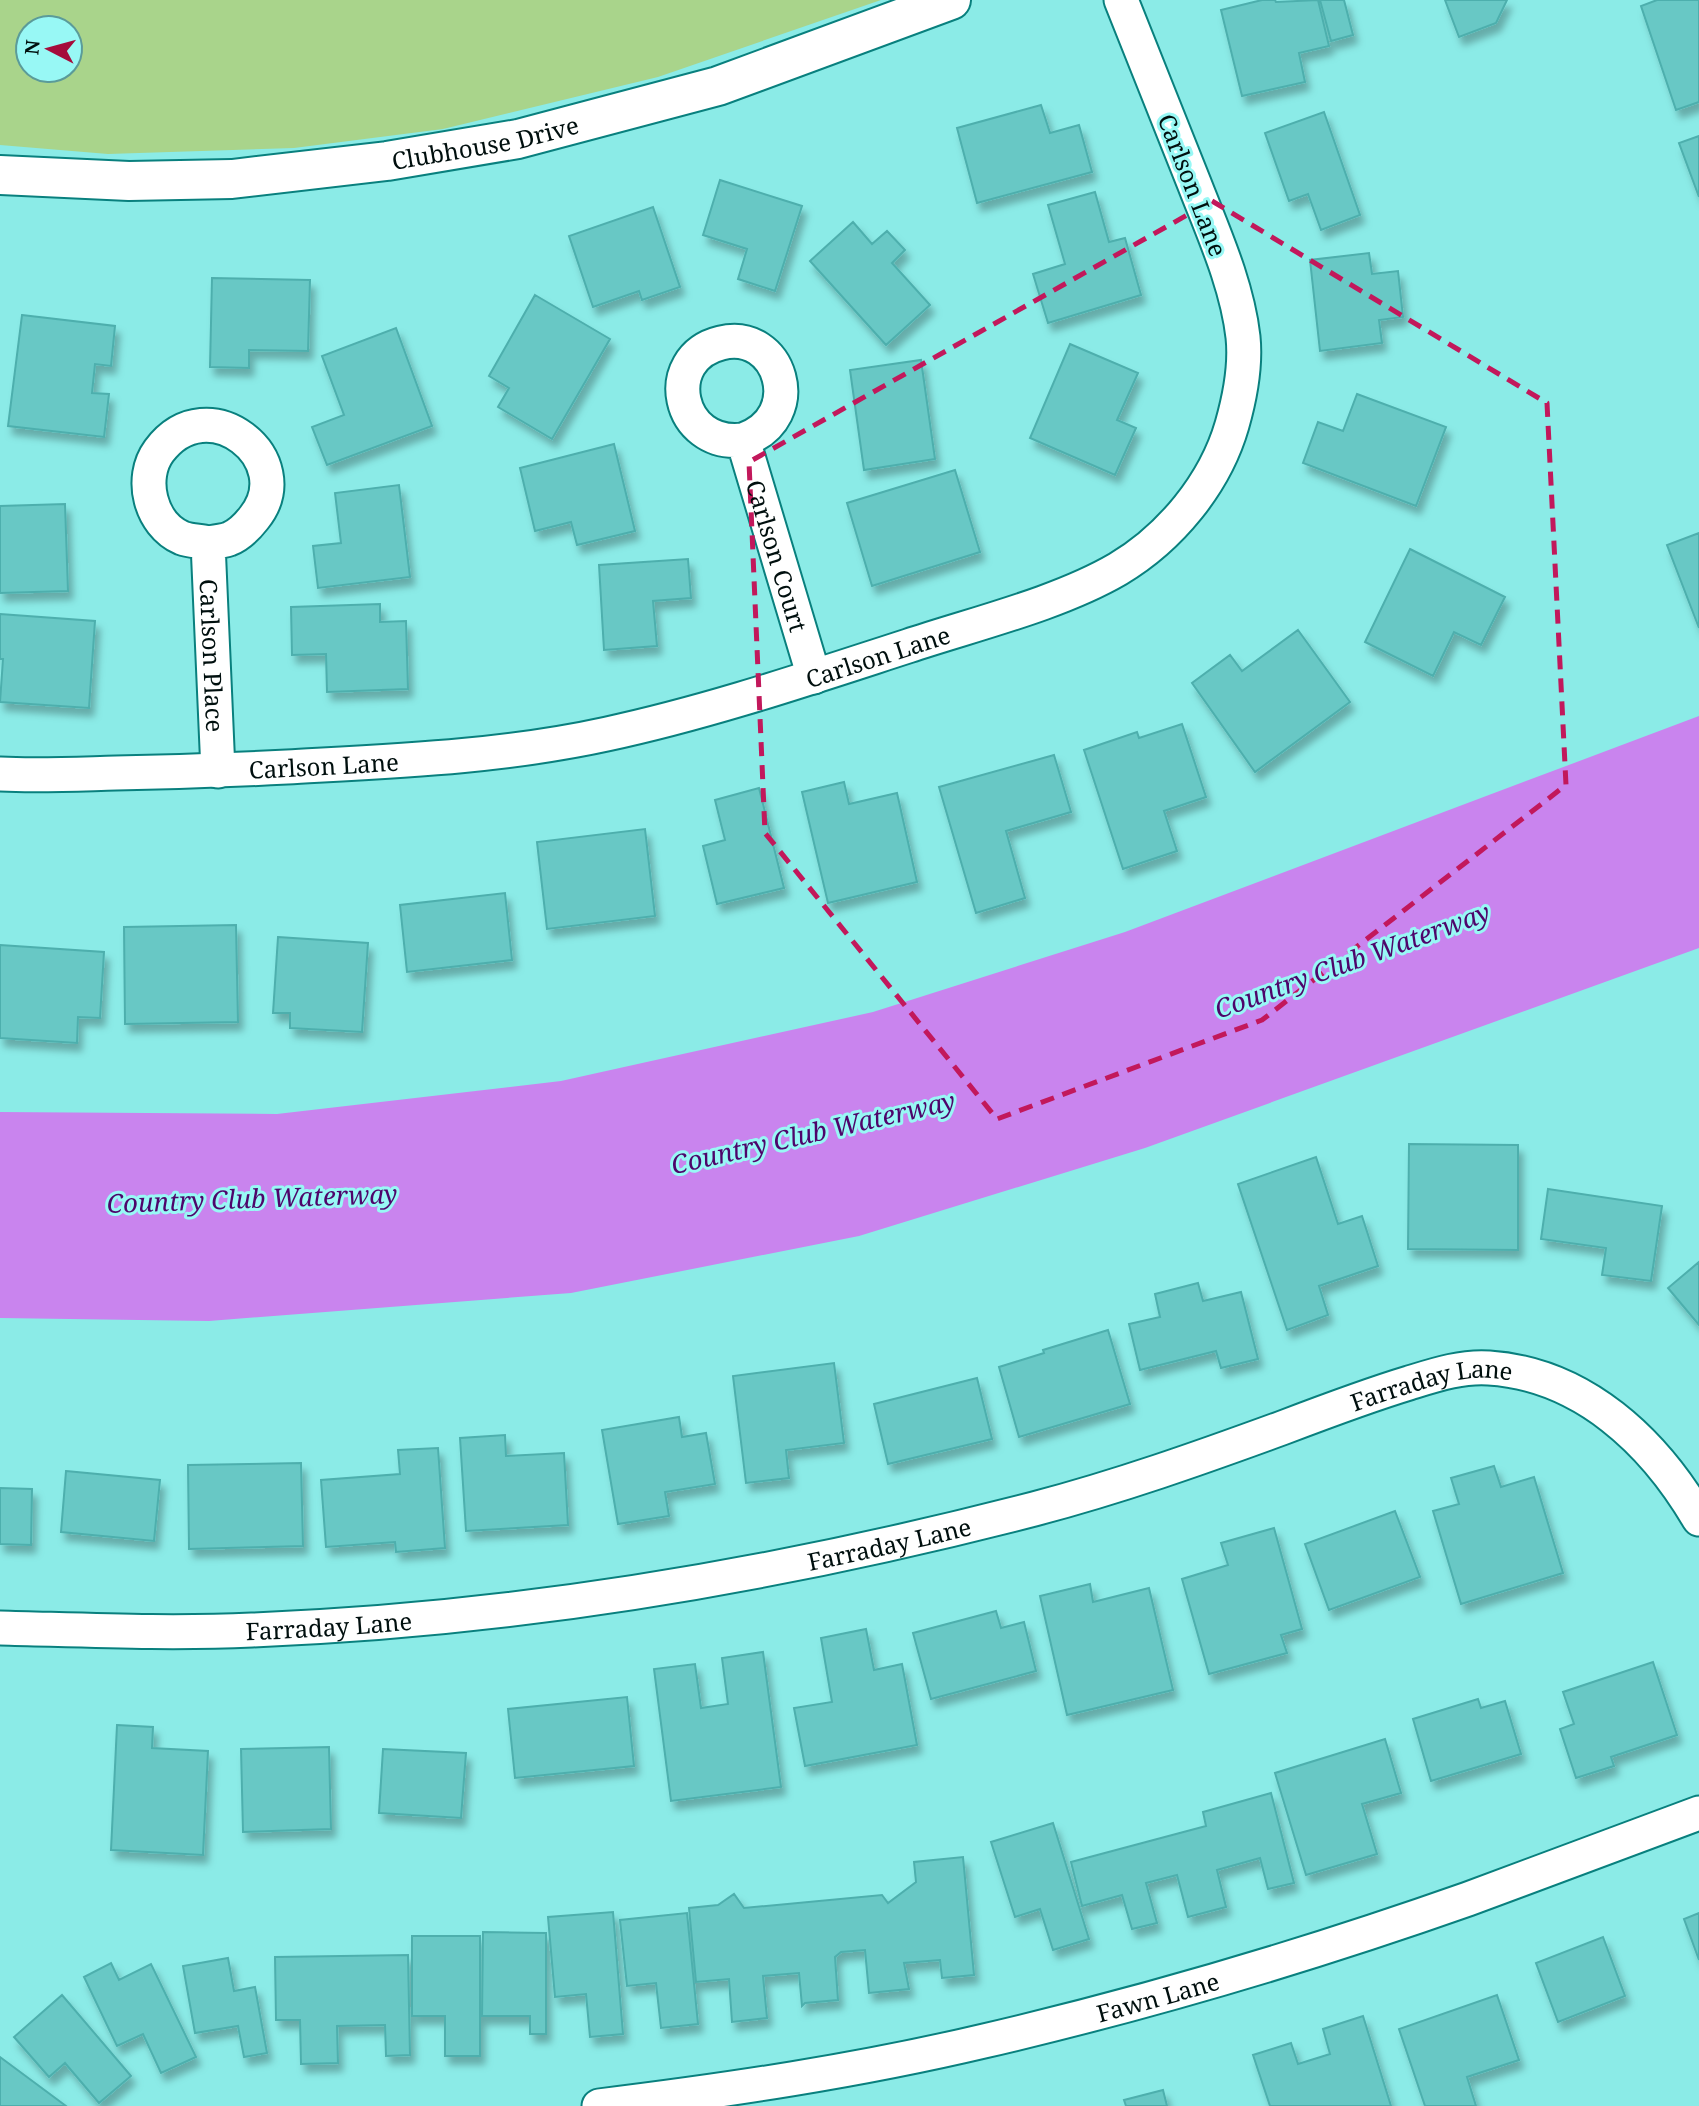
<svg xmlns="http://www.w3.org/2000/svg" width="1699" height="2106" font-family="'Noto Serif',serif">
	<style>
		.green { fill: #a9d48b; fill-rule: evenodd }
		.water { fill: #c984ee }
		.building { fill: #67c8c5; stroke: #4eafad; stroke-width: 2; filter: url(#shadow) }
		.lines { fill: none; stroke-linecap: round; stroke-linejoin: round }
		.minor-casing { stroke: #09807e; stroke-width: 37 }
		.tertiary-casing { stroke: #09807e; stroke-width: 42 }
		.minor { stroke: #fff; stroke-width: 33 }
		.tertiary { stroke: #fff; stroke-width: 38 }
		.marked { fill: none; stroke: #c2185b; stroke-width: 5; stroke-dasharray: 14 9; stroke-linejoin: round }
		.labels { text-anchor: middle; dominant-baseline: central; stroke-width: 6; stroke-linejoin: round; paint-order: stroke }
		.street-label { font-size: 24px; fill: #000f0e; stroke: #98f8f5 }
		.water-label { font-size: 26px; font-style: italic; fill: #4e056a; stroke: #98f8f5 }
	</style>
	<defs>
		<filter id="shadow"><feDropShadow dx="4.5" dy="8" stdDeviation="3.5" flood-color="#0004"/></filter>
	</defs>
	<rect width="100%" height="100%" fill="#8bebe7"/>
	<!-- green -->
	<path class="green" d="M0,0H881L658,77L443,129L294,148L108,154L0,145ZM28,28H70V70H28Z"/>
	<!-- water -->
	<path class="water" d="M1699,716V948L1145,1148L859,1236L571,1293L209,1321L0,1318V1112L277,1114L561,1081L873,1012L1125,932Z"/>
	<!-- building -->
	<path class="building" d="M1262,0H1275L1276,2L1318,0L1329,46L1299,53L1305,82L1242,96L1221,10Z
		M1320,0H1344L1353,35L1331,41Z
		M1445,0H1507L1496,23L1459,37Z
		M1657,0H1699V102L1676,110L1641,6Z
		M1041,105L1050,133L1079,125L1092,172L977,203L957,128Z
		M1324,112L1360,215L1321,230L1308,194L1289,201L1265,133Z
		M1699,136V197L1679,143Z
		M720,180L802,206L775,291L738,279L747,249L703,235Z
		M1095,192L1109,242L1125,238L1141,295L1048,323L1033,274L1065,264L1048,205Z
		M653,207L680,287L642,300L639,291L593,307L569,236Z
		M853,222L872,244L887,231L905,250L892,263L930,305L886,345L810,261Z
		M1369,253L1372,274L1398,271L1403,317L1379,320L1382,343L1320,351L1310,260Z
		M212,278L310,280L308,351L249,350V368L210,367Z
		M535,295L610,339L552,439L498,407L509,388L489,376Z
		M22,315L115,326L111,366L95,364L92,393L109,394L104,437L8,426Z
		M396,328L432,426L327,465L312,427L344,415L322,356Z
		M1070,344L1138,373L1117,420L1136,428L1115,475L1030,438Z
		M921,360L935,459L864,470L850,370Z
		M1357,394L1446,427L1416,506L1303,463L1318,422L1343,431Z
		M614,444L635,531L577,545L571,522L535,531L520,468Z
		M955,470L980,552L872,586L847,503Z
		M399,485L410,577L318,588L313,546L341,543L335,493Z
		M65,504L68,591L0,593V506Z
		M1699,533V628L1667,545Z
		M1410,549L1505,597L1481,645L1454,632L1433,676L1365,642Z
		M688,559L691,598L653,601L657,646L604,650L599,565Z
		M380,604V622L406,621L408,689L327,692L326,654L292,655L291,607Z
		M0,614L95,621L89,708L0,702L3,659H0Z
		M1298,630L1350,702L1255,772L1192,683L1230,655L1242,671Z
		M1182,724L1206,797L1164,811L1177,851L1123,869L1084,750L1137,732L1139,738Z
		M1054,755L1071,812L1006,831L1025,898L976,913L939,787Z
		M844,782L849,804L897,793L917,882L828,903L802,792Z
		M759,788L784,888L717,904L703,846L725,840L715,800Z
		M645,829L655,916L547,929L537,842Z
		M505,893L512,960L407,972L400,905Z
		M236,925L238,1022L125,1024L124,927Z
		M278,937L368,943L362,1032L290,1028V1013H273Z
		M0,945L104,952L100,1018L78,1017L77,1043L0,1038Z
		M1409,1144L1518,1145V1250L1408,1249Z
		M1316,1157L1338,1224L1362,1216L1378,1266L1319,1286L1328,1315L1287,1330L1238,1184Z
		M1548,1189L1662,1206L1651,1281L1602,1275L1606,1248L1541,1239Z
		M1699,1262V1325L1668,1288Z
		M1198,1283L1203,1301L1241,1292L1258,1359L1221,1368L1216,1351L1140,1370L1129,1324L1160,1317L1155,1294Z
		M1108,1330L1130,1404L1019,1437L999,1367L1044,1353L1043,1350Z
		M834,1363L844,1443L786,1450L789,1478L746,1483L733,1376Z
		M977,1378L992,1439L888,1464L874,1404Z
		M679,1417L682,1437L706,1433L715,1484L665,1492L669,1516L618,1524L602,1430Z
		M505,1435L506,1456L564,1453L568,1525L466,1531L460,1438Z
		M438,1448L445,1548L396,1552L395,1542L326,1547L321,1480L400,1474L398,1450Z
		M301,1463L303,1546L189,1549L188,1465Z
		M1494,1466L1501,1487L1534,1477L1563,1573L1461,1604L1433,1511L1459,1504L1451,1478Z
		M66,1471L160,1480L154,1541L61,1532Z
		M0,1488L32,1489L31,1545L0,1544Z
		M1395,1511L1420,1577L1329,1610L1305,1544Z
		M1274,1528L1302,1629L1281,1635L1287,1653L1209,1674L1182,1579L1228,1565L1221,1543Z
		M1090,1584L1093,1602L1149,1588L1173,1690L1067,1715L1040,1596Z
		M996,1611L1001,1628L1024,1622L1036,1671L931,1699L913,1633Z
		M866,1629L874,1670L902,1664L917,1745L805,1766L794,1708L832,1702L821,1638Z
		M763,1652L781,1787L671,1801L654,1669L695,1664L701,1708L728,1704L722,1658Z
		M1653,1662L1677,1735L1611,1757L1614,1766L1576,1778L1560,1729L1574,1724L1563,1692Z
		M627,1697L634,1766L515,1778L508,1709Z
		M1478,1699L1481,1708L1505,1701L1521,1754L1431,1781L1413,1719Z
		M117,1725L153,1727L152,1748L208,1751L203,1855L111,1850Z
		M1385,1739L1401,1793L1362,1804L1377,1854L1306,1875L1275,1773Z
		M329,1747L331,1829L243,1832L241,1749Z
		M383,1749L466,1753L461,1818L379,1813Z
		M1271,1793L1294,1883L1268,1889L1260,1858L1217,1870L1226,1907L1188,1917L1177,1875L1146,1883L1157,1923L1132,1929L1122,1895L1082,1906L1071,1862L1206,1826L1203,1812Z
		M1053,1823L1089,1939L1053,1950L1040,1909L1015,1917L991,1842Z
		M963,1857L974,1975L942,1978L940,1960L904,1963L909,1989L869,1993L865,1950L841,1952L835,1957L838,2000L805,2003L802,2006L799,1973L763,1976L767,2018L732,2022L729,1979L696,1982L689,1908L718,1905L734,1894L744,1908L882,1895L888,1903L916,1882L914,1862Z
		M613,1912L623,2034L590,2037L586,1994L555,1997L548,1917Z
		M687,1913L698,2024L661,2028L656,1983L627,1986L620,1920Z
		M1699,1913V1960L1684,1919Z
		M483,1932L546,1933V2034H530V2016H482Z
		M412,1936H480V2056H445V2016H412Z
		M1603,1937L1625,1996L1558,2022L1536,1963Z
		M408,1955L410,2055L386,2056L385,2025L337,2026L338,2063L301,2064L300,2020H276L275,1957Z
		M228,1958L234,1991L255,1987L267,2053L244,2057L238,2026L195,2033L183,1966Z
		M111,1963L119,1980L151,1964L196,2057L161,2073L143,2034L117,2046L84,1977Z
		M62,1995L131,2076L99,2103L65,2063L49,2077L14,2037Z
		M1497,1995L1519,2060L1467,2077L1476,2106H1425L1399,2029Z
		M1363,2016L1391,2106H1270L1253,2055L1291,2043L1298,2064L1330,2054L1323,2029Z
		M0,2057L66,2106H0Z
		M1163,2090L1167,2106H1126L1124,2100Z"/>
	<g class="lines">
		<!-- minor casing -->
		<g class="minor-casing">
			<g id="minor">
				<path id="s1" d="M743,440C809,417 780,328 721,343C659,358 677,448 743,440L814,677"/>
				<path id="s2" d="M208,543C215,542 223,541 229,539C239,535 247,527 254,518C301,460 208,385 159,451C139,478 150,524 182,538C190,541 200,541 208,543L218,771"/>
				<path id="s3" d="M0,774C39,776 78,774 116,773C173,772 230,770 287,767C394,761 502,757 607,734C709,712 809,678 908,646C974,624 1058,604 1118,569C1170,538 1215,484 1232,425C1240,397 1246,366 1243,337C1237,284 1213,232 1194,183C1170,122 1145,61 1121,0"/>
				<path id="s4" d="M0,1628C84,1630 168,1634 252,1630C516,1620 779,1575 1034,1509C1118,1487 1200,1458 1282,1428C1324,1412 1366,1396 1409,1383C1435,1375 1462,1366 1489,1368C1583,1374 1654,1442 1699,1519"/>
				<path id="s5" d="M599,2106C729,2090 857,2071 984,2041C1147,2003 1309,1955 1468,1899C1545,1871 1622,1842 1699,1813"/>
			</g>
		</g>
		<!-- tertiary casing -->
		<g class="tertiary-casing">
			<g id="tertiary">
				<path id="s6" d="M0,175L129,181L232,179L387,161L518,139L718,86L951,0"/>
			</g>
		</g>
		<!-- minor -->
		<use href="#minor" class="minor"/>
		<!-- tertiary -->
		<use href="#tertiary" class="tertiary"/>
	</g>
	<!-- marked area -->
	<path class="marked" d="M1212,201L1547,403L1566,785L1262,1020L997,1119L765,833L749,462Z"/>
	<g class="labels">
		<!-- street labels -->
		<g class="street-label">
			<text stroke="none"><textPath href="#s6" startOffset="488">Clubhouse Drive</textPath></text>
			<text transform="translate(1193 185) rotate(69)">Carlson Lane</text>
			<text stroke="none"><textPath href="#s1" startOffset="430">Carlson Court</textPath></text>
			<text stroke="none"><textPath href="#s3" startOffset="891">Carlson Lane</textPath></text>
			<text stroke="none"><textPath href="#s2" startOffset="481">Carlson Place</textPath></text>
			<text stroke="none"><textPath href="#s3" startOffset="324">Carlson Lane</textPath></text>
			<text stroke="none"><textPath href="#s4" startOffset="1463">Farraday Lane</textPath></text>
			<text stroke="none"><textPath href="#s4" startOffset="896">Farraday Lane</textPath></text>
			<text stroke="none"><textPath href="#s4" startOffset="329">Farraday Lane</textPath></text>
			<text stroke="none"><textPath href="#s5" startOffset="570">Fawn Lane</textPath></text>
		</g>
		<!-- water labels -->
		<g class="water-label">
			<text transform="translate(1352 960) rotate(-20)">Country Club Waterway</text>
			<text transform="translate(813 1132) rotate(-13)">Country Club Waterway</text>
			<text transform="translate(252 1198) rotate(-2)">Country Club Waterway</text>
		</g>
	</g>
	<!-- north arrow -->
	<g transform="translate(49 49) rotate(276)"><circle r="33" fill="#98f8f5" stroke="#5b9b99" stroke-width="2"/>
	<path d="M0-5L12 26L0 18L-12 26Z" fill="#a50b3b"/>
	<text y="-10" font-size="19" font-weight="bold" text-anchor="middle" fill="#000f0e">N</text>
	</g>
</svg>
